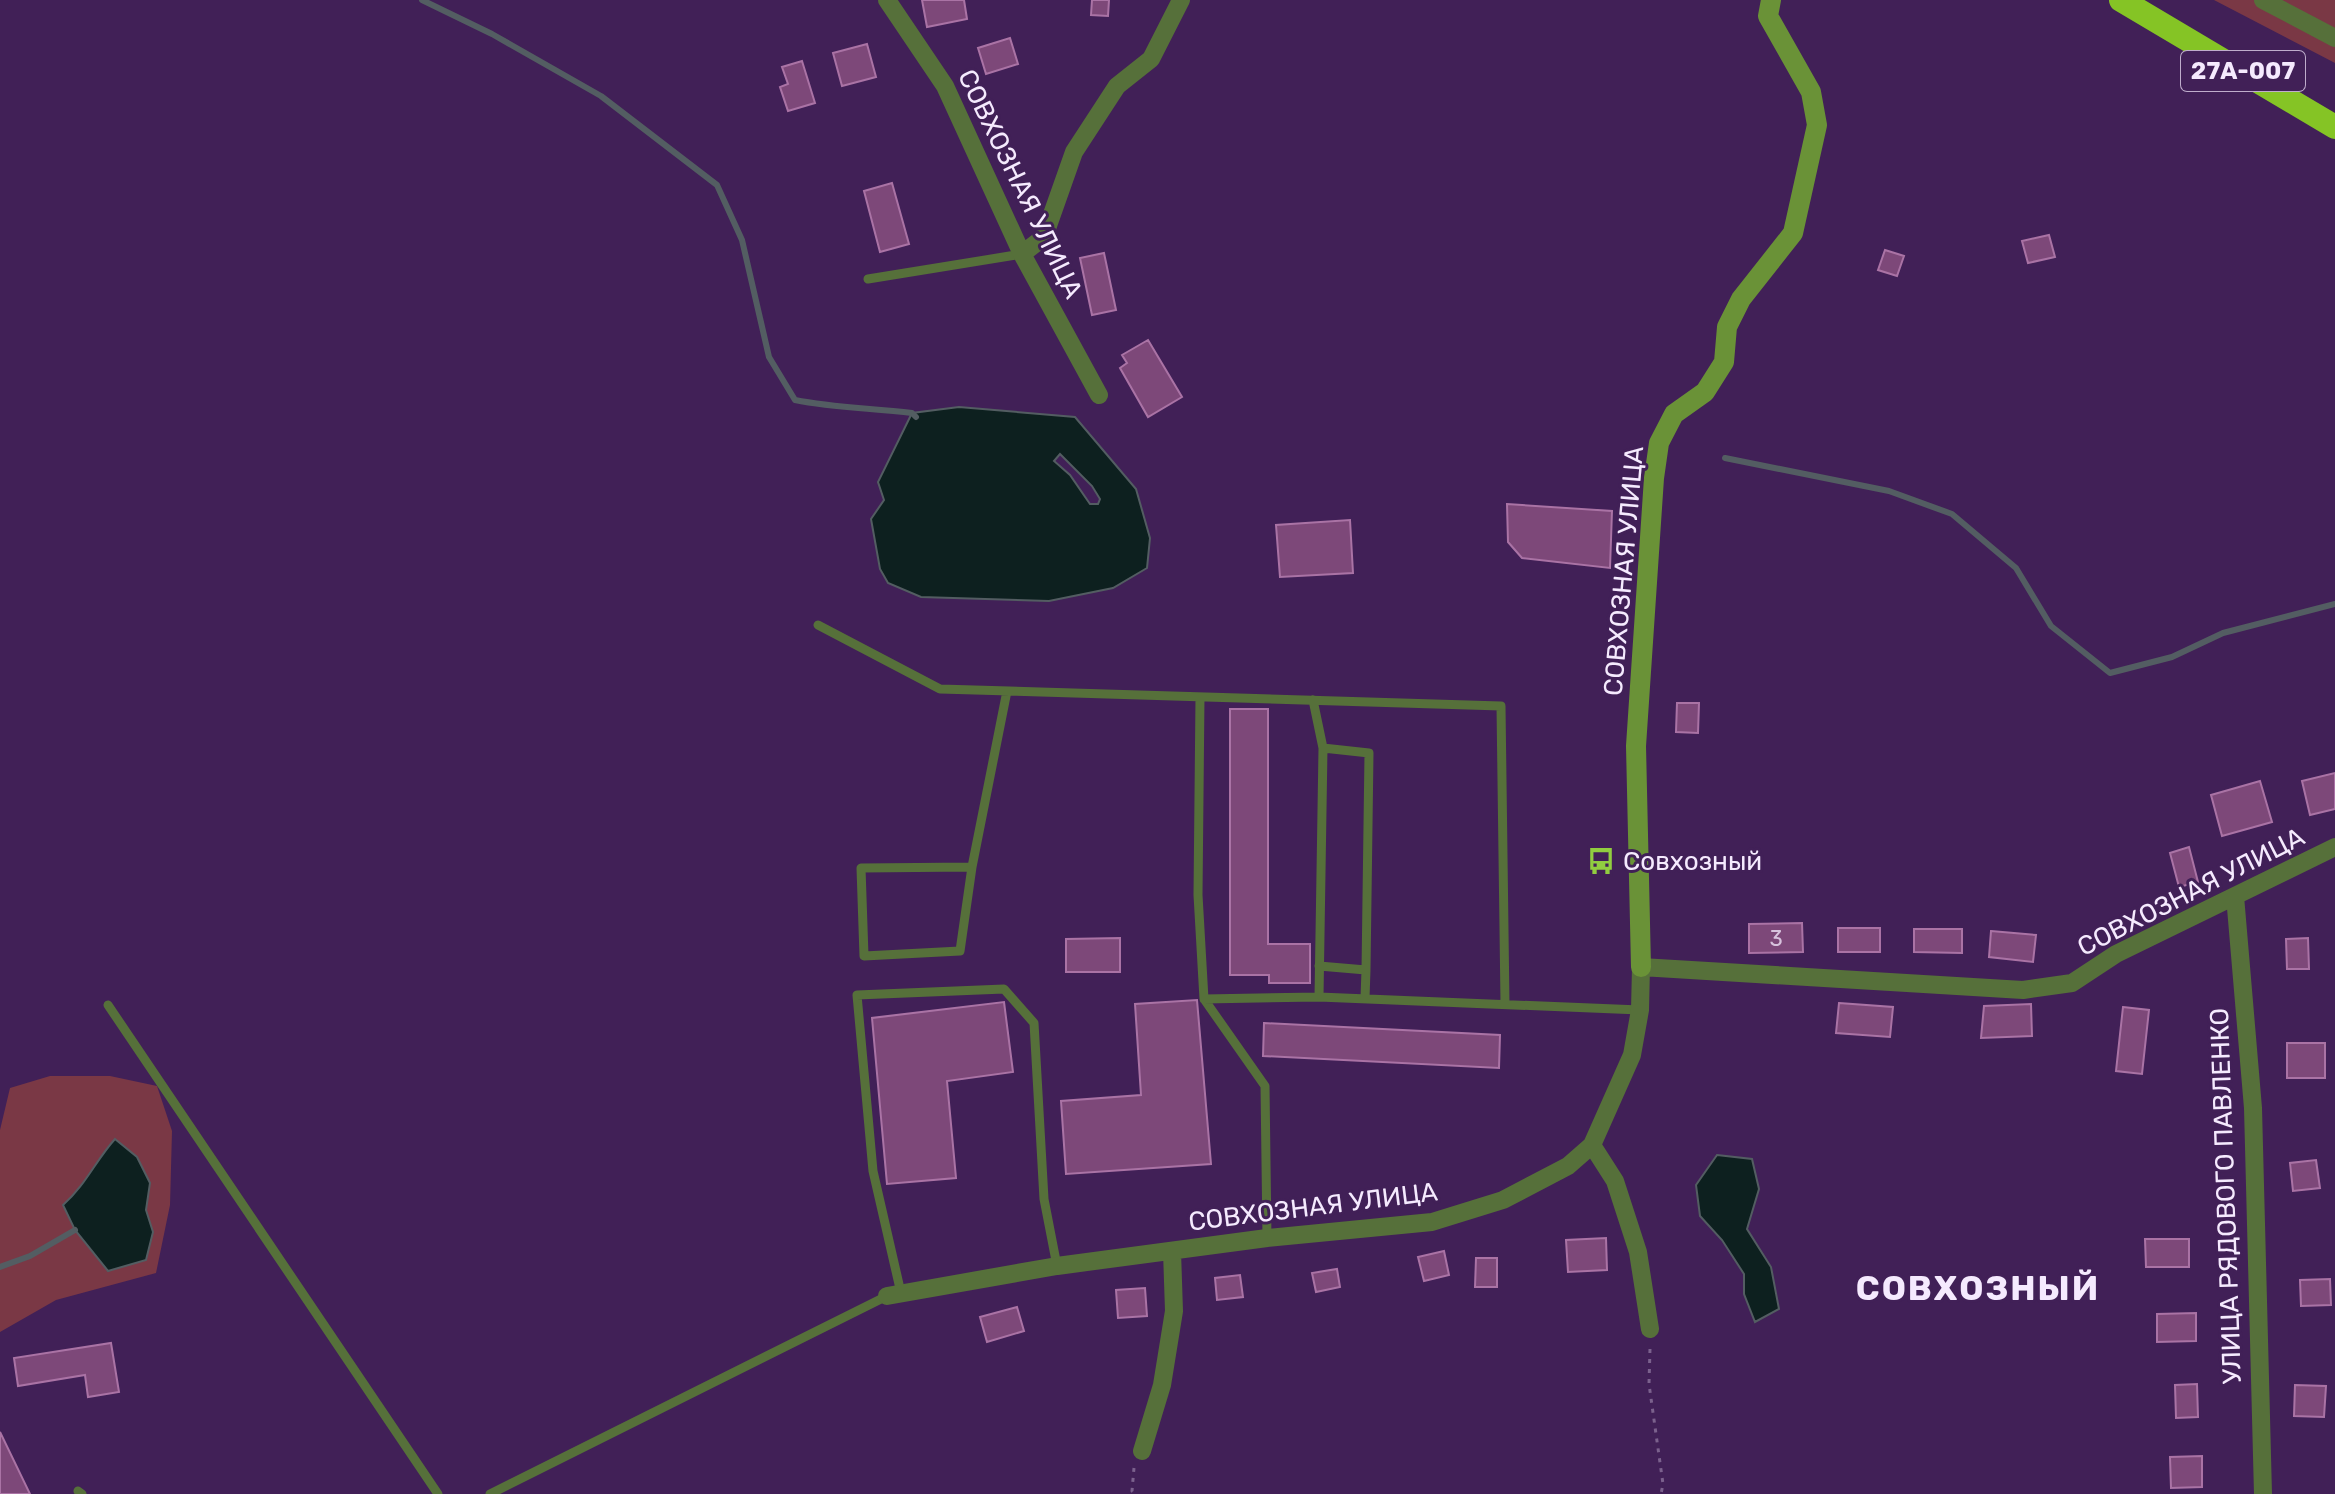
<svg xmlns="http://www.w3.org/2000/svg" width="2335" height="1494" font-family="Rubik,sans-serif">
	<style>
		.green { fill: #7a3845 }
		.water { fill: #0d201f; stroke: #535d62; stroke-width: 2; fill-rule: evenodd }
		.lines { fill: none; stroke-linecap: round; stroke-linejoin: round }
		.stream { stroke: #535d62; stroke-width: 6 }
		.building { fill: #7d4879; stroke: #aa73a5; stroke-width: 2 }
		.path { stroke: #7b618d; stroke-width: 3; stroke-dasharray: 4 6; stroke-linecap: butt }
		.lane { stroke: #56703a; stroke-width: 9 }
		.street { stroke: #56703a; stroke-width: 18 }
		.secondary { stroke: #6a9237; stroke-width: 20 }
		.highway { stroke: #85c425; stroke-width: 24 }
		.labels { text-anchor: middle; dominant-baseline: central; stroke-width: 6; stroke-linejoin: round; paint-order: stroke }
		.number-label { font-size: 22px; fill: #d7c2dd }
		.shield { fill: #412057; stroke: #bfadcc; stroke-width: 2 }
		.shield-label { font-size: 24px; font-weight: bold; fill: #f5eafe }
		.street-label { font-size: 26px; fill: #f5eafe; stroke: #412057 }
		.poi-label { font-size: 26px; fill: #f5eafe; stroke: #412057; text-anchor: start }
		.district-label { font-size: 34px; font-weight: bold; letter-spacing: 2px; fill: #f5eafe; stroke: #412057 }
	</style>
	<rect width="100%" height="100%" fill="#412057"/>
	<!-- green -->
	<path class="green" d="M2214,0H2335V63Z
		M50,1076H110L157,1086L172,1131L170,1205L156,1273L56,1300L0,1332V1130L10,1088Z"/>
	<!-- water -->
	<path class="water" d="M959,407L1075,417L1136,489L1150,538L1147,568L1113,588L1049,601L921,597L888,583L880,569L871,519L884,500L878,482L912,413ZM1060,454L1092,486L1100,499L1098,504H1090L1070,475L1054,461Z
		M115,1139L137,1157L150,1183L146,1210L153,1232L146,1260L108,1271L75,1230L63,1205C85,1186 96,1160 115,1139Z
		M1717,1155L1752,1159L1759,1189L1747,1229L1771,1267L1779,1309L1755,1322L1744,1294V1274L1722,1240L1700,1216L1696,1185Z"/>
	<g class="lines">
		<!-- stream -->
		<path class="stream" d="M422,0L492,34L601,96L717,185L742,240L769,357L795,400C834,408 873,408 912,413L916,417
			M1725,458L1889,491L1952,514L2016,568L2051,626L2110,673L2172,657L2223,633L2335,604
			M0,1267L30,1256L75,1230"/>
	</g>
	<!-- building -->
	<path class="building" d="M922,0H964L967,19L927,27Z
		M1092,0H1109L1108,16L1091,15Z
		M1010,38L1018,64L986,74L978,48Z
		M867,44L876,77L842,86L833,53Z
		M802,61L815,103L788,111L780,87L788,84L782,67Z
		M892,183L909,244L880,252L864,191Z
		M2049,235L2055,257L2028,263L2022,241Z
		M1885,250L1904,256L1897,276L1878,270Z
		M1104,253L1116,310L1092,315L1080,258Z
		M1148,340L1182,397L1148,417L1120,368L1127,363L1122,355Z
		M1507,504L1612,511L1610,568L1522,558L1508,542Z
		M1350,520L1353,573L1280,577L1276,525Z
		M1677,703H1699L1698,733L1676,732Z
		M1230,709H1268V944H1310V983H1269V975H1230Z
		M2335,773V809L2310,815L2302,781Z
		M2260,781L2272,822L2222,836L2211,795Z
		M2189,847L2198,882L2179,887L2170,853Z
		M1802,923L1803,952L1749,953V924Z
		M1838,928H1880V952H1838Z
		M1914,929H1962V953L1914,952Z
		M1991,931L2036,935L2033,962L1989,957Z
		M1120,938V972H1066V939Z
		M2308,938L2309,969H2287L2286,939Z
		M1197,1000L1211,1164L1066,1174L1061,1101L1141,1095L1135,1004Z
		M1004,1002L1013,1072L947,1081L956,1178L887,1184L872,1018Z
		M1839,1003L1893,1007L1890,1037L1836,1033Z
		M2031,1004L2032,1036L1981,1038L1984,1006Z
		M2123,1007L2149,1010L2142,1074L2116,1071Z
		M1264,1023L1500,1035L1499,1068L1263,1056Z
		M2287,1043H2325V1078H2287Z
		M2316,1160L2320,1188L2293,1191L2290,1163Z
		M1606,1238L1607,1270L1568,1272L1566,1240Z
		M2145,1239H2189V1267H2146Z
		M1444,1251L1449,1275L1424,1281L1418,1257Z
		M1476,1258H1497V1287H1475Z
		M1337,1269L1340,1287L1316,1292L1312,1273Z
		M1240,1275L1243,1297L1217,1300L1215,1278Z
		M2330,1279L2331,1305L2301,1306L2300,1280Z
		M1145,1288L1147,1316L1118,1318L1116,1290Z
		M1017,1307L1024,1331L987,1342L980,1317Z
		M2196,1313V1341L2157,1342V1314Z
		M111,1343L119,1392L88,1397L85,1375L18,1386L14,1358Z
		M2197,1384L2198,1417L2176,1418L2175,1385Z
		M2295,1385L2326,1386L2324,1417L2294,1416Z
		M0,1432L30,1494H0Z
		M2202,1456V1487L2171,1488L2170,1457Z"/>
	<g class="lines">
		<!-- path -->
		<path class="path" d="M1650,1349L1649,1384L1663,1484L1661,1494
			M1134,1468L1132,1491L1136,1494"/>
		<!-- lane -->
		<path class="lane" d="M868,279L1022,254
			M818,625L940,689L1501,706L1505,1004
			M1200,697L1198,895L1204,999L1319,997
			M1313,700L1323,748L1319,997L1640,1010
			M1323,748L1369,753L1366,970
			M972,867L960,951L864,956L861,868L972,867L1007,691
			M1319,966L1366,970L1365,998
			M1204,999L1265,1086L1267,1238
			M108,1005L438,1494
			M901,1293L873,1171L857,995L1004,989L1034,1023L1044,1199L1057,1266
			M78,1491L82,1494
			M490,1494L887,1296"/>
		<!-- street -->
		<path class="street" d="M887,0L945,86L1022,254L1099,395
			M2263,0L2335,38
			M1022,254L1044,237L1074,152L1117,86L1151,59L1181,0
			M2235,896L2253,1108L2263,1494
			M1592,1145L1615,1181L1638,1252L1650,1329
			M887,1296L1057,1266L1267,1238L1432,1222L1503,1200L1568,1166L1592,1145L1632,1055L1640,1010L1641,967L2023,990L2072,983L2116,954L2335,847
			M1142,1451L1162,1385L1174,1311L1172,1251"/>
		<!-- secondary -->
		<path class="secondary" d="M1641,967L1636,746L1654,478L1659,443L1674,414L1705,392L1724,362L1727,327L1741,299L1793,233L1817,125L1811,92L1768,16L1771,0"/>
		<!-- highway -->
		<path class="highway" d="M2121,0L2335,127"/>
	</g>
	<!-- icons -->
	<defs>
		<g id="bus-bare" transform="scale(2.16)"><path d="M-5-6H5V4H4V6H2V4H-2V6H-4V4H-5ZM-3.5-4V0h7V-4ZM-3.5 1.2v1.5H-2V1.2ZM2 1.2v1.5H3.5V1.2Z" fill="#91cd40" stroke="#412057" stroke-width="2.5" paint-order="stroke"/></g>
	</defs>
	<g fill-rule="evenodd">
		<use href="#bus-bare" x="1601" y="861"/>
	</g>
	<g class="labels">
		<!-- number labels -->
		<g class="number-label">
			<text x="1776" y="938">3</text>
		</g>
		<!-- shield labels -->
		<rect class="shield" x="2181" y="51" width="124" height="40" rx="6"/>
		<g class="shield-label">
			<text x="2243" y="71">27А-007</text>
		</g>
		<!-- street labels -->
		<g class="street-label">
			<text transform="translate(1020 184) rotate(64)">СОВХОЗНАЯ УЛИЦА</text>
			<text transform="translate(1624 571) rotate(-85)">СОВХОЗНАЯ УЛИЦА</text>
			<text transform="translate(2191 892) rotate(-27)">СОВХОЗНАЯ УЛИЦА</text>
			<text transform="translate(2226 1196) rotate(-92)">УЛИЦА РЯДОВОГО ПАВЛЕНКО</text>
			<text transform="translate(1313 1207) rotate(-7)">СОВХОЗНАЯ УЛИЦА</text>
		</g>
		<!-- poi labels -->
		<g class="poi-label">
			<text x="1623" y="861">Совхозный</text>
		</g>
		<!-- district labels -->
		<g class="district-label">
			<text x="1978" y="1288">СОВХОЗНЫЙ</text>
		</g>
	</g>
</svg>
